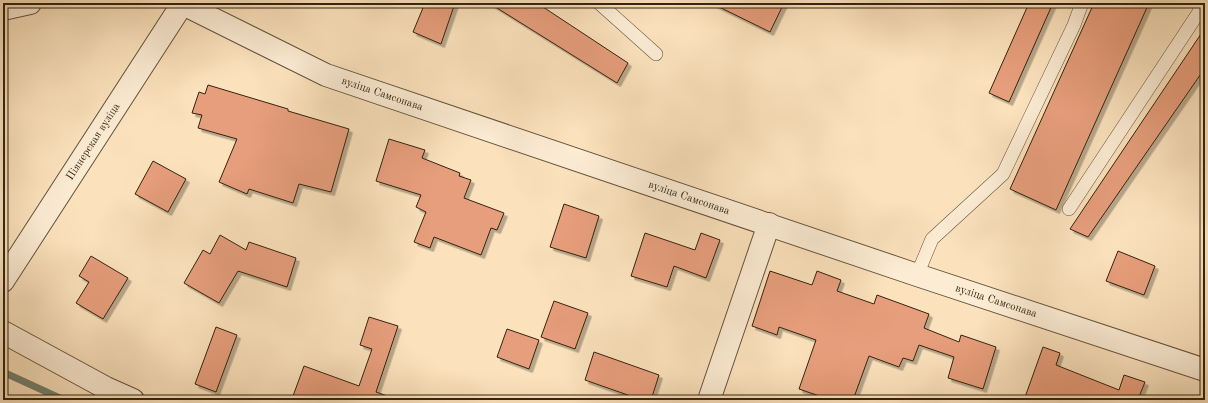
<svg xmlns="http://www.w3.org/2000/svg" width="1208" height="403" font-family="'Old Standard TT',serif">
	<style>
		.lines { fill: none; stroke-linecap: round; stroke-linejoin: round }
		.stream { stroke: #74806e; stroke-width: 7 }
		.building { fill: #e79e7b; stroke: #33230f; filter: url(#shadow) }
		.service-casing { stroke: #65533a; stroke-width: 14 }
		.minor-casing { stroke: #65533a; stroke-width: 24 }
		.tertiary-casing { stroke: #65533a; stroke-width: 24 }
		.service { stroke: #fcecd4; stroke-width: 13 }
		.minor { stroke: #fcecd4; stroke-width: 22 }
		.tertiary { stroke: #fcecd4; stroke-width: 22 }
		.labels { text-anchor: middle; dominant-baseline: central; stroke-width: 3.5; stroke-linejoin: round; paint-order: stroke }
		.street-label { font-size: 11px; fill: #33230f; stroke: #fcecd4 }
	</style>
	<defs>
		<filter id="shadow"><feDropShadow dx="3.5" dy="3.5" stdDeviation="0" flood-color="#0004"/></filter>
	</defs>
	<rect width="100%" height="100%" fill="#fbe2bd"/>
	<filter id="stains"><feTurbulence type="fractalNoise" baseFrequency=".005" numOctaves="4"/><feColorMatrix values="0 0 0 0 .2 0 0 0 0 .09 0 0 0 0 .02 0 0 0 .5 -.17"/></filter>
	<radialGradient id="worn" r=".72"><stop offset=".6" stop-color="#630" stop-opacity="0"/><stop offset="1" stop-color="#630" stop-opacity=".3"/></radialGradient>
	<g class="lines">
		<!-- stream -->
		<path class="stream" d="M3,372L64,400"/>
	</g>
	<!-- building -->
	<path class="building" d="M425,3H455L441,44L413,32Z
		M489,3H537L628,63L617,83Z
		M711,3H784L770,32Z
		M1029,3H1053L1009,102L989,93Z
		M1094,3H1149L1056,210L1010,189Z
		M1205,28V68L1088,237L1070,229Z
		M208,85L288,109V111L349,129L331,192L299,184L293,203L249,189L247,194L219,182L237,139L198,128L202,115L192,113L199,92L205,94Z
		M389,139L425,150L422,158L460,173L459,176L471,180L464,198L504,213L497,230L491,228L481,255L434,237L430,248L414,242L426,212L416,207L421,195L376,181Z
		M153,161L186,179L168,212L135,194Z
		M564,204L599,216L586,258L550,247Z
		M645,233L695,250L701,233L720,240L706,278L674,266L667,287L631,276Z
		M220,235L246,250L249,242L296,258L287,287L238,271L219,303L184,283L203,250L210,254Z
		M1118,251L1155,266L1144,295L1106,281Z
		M91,256L128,278L103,319L76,303L89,282L79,276Z
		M770,271L812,285L817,271L841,280L837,291L874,304L877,295L929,314L924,328L959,342L961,335L996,347L983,389L948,378L954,357L919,345L913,361L903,358L899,367L869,356L853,400H831L799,389L816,340L779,327L777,335L752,326Z
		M554,301L588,313L575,349L541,337Z
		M369,317L398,326L376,392L393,398L392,400H305L293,396L304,366L359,386L372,349L360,345Z
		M216,327L237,335L216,392L195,384Z
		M507,329L539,340L529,369L497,357Z
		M1043,347L1060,353L1056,365L1119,390L1124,375L1145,382L1139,397L1142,399V400H1024Z
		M594,352L659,375L651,400H642L585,380Z"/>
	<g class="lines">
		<!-- service casing -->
		<g class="service-casing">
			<path id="service" d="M599,3L656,54
				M1069,209L1199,12L1201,3
				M917,275L932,239L1003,174L1074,25L1082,3"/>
		</g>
		<!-- minor casing -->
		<g class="minor-casing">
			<path id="minor" d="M3,9L30,3
				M3,332L106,388L133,400
				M709,400L769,224"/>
		</g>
		<!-- tertiary casing -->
		<g class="tertiary-casing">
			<g id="tertiary">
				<path id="s1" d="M183,4L326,75L917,275L1205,370"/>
				<path id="s2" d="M3,281L183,3"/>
			</g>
		</g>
		<!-- service -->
		<use href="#service" class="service"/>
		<!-- minor -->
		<use href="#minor" class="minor"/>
		<!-- tertiary -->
		<use href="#tertiary" class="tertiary"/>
	</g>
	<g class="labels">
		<!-- street labels -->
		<g class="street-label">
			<text stroke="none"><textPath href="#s1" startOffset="219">вуліца Самсонава</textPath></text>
			<text stroke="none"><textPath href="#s2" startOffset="166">Піянерская вуліца</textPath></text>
			<text stroke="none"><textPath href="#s1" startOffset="543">вуліца Самсонава</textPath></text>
			<text stroke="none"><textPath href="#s1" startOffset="867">вуліца Самсонава</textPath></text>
		</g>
	</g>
	<!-- margin -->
	<rect width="1208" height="403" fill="none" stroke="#fbe2bd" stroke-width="16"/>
	<rect x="4" y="4" width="1200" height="395" fill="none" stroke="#33230f" stroke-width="2"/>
	<rect x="8" y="8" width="1192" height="387" fill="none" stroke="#33230f"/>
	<rect width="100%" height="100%" filter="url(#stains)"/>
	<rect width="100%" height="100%" fill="url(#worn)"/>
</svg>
